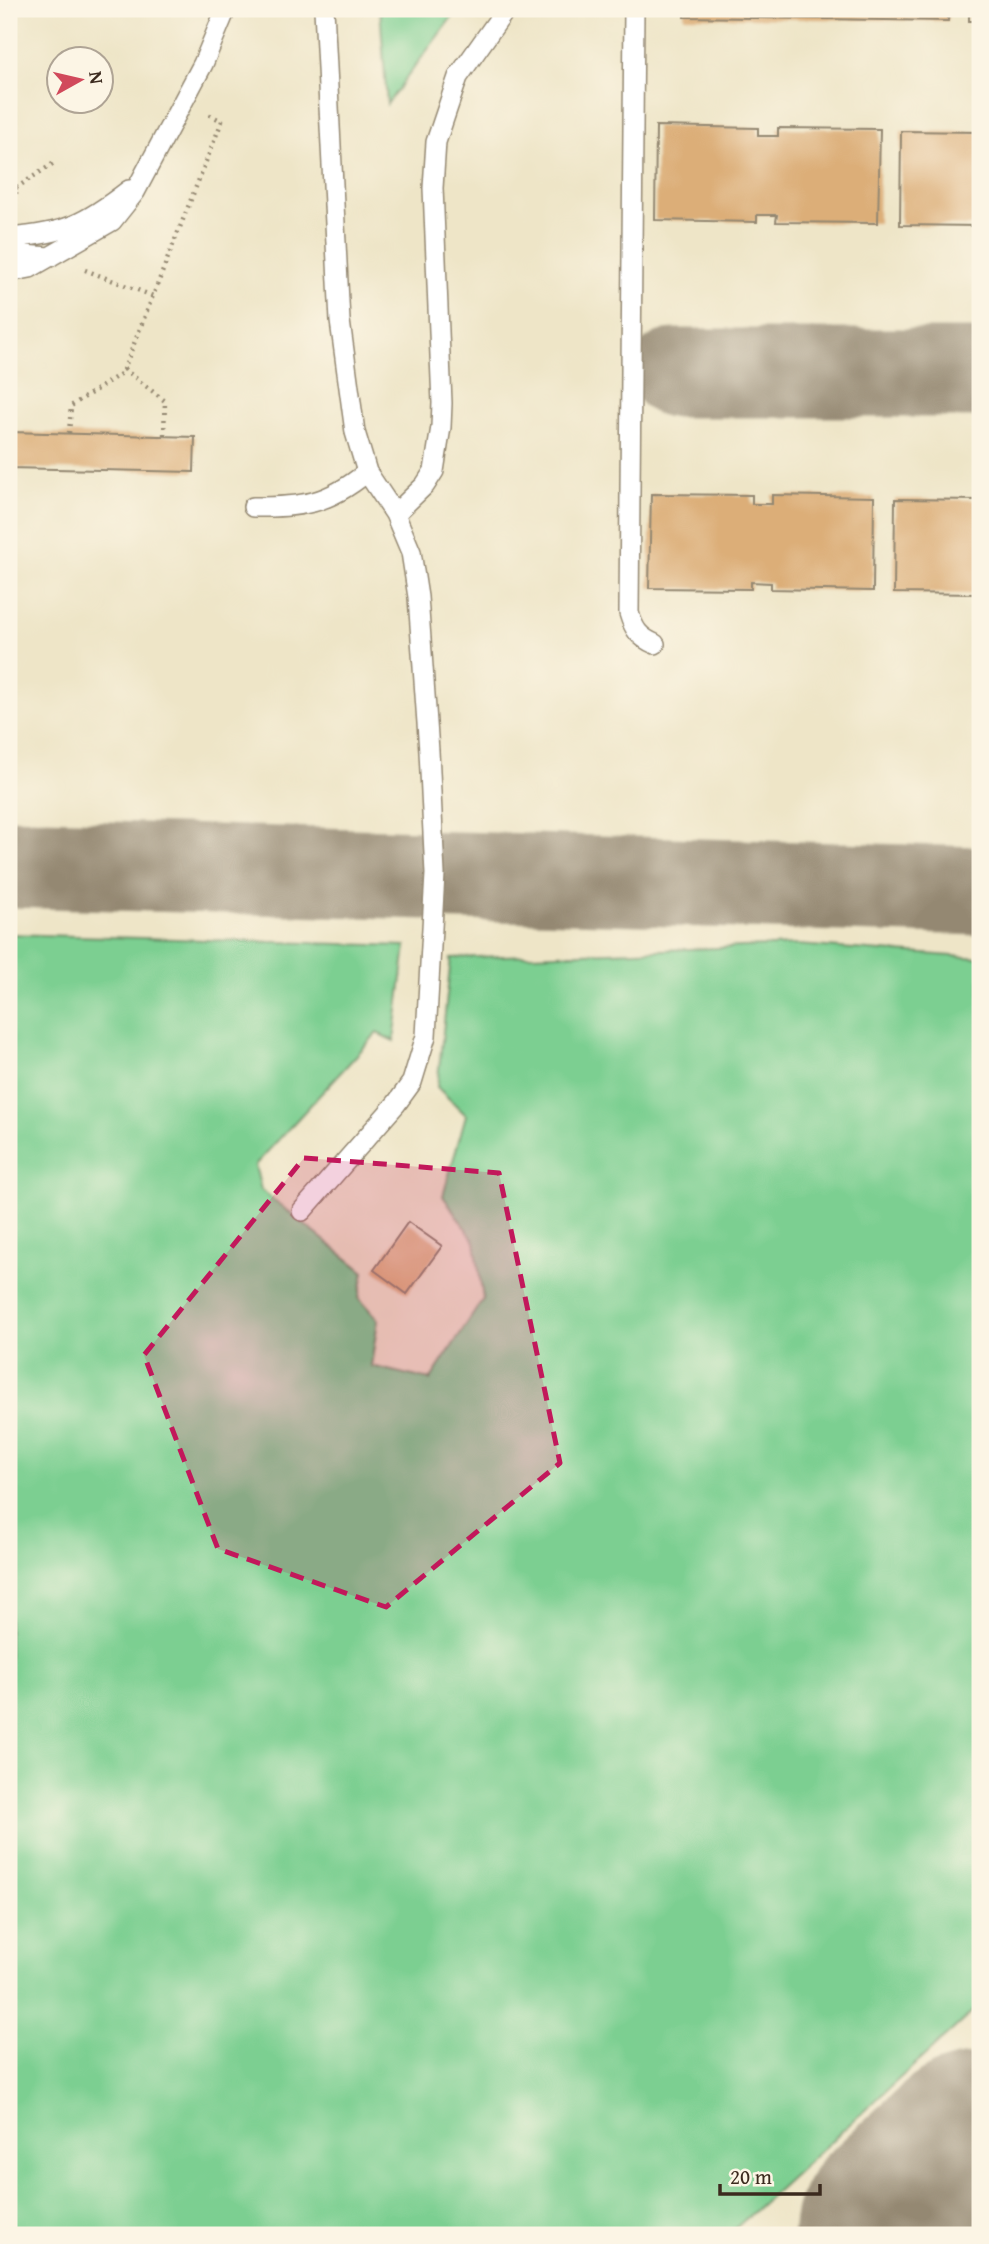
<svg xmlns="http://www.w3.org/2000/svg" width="989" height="2244" font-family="'Gentium Book Plus',serif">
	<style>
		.green { fill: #7bcf91; stroke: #5b7c58; stroke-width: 2 }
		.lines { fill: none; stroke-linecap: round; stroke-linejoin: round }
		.taxiway { stroke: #948872; stroke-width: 89 }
		.runway { stroke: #948872; stroke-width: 226 }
		.building { fill: #dcae78 }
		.service-casing { stroke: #948872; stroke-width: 22 }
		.path { stroke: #948872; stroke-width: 4.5; stroke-dasharray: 2 5; stroke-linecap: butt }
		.service { stroke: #fff; stroke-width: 19 }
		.marked { fill: #c2185b; fill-opacity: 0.2; stroke: #c2185b; stroke-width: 5; stroke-dasharray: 14 9; stroke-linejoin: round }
	</style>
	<rect width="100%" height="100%" fill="#fcf5e5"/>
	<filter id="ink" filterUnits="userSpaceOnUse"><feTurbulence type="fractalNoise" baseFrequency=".0143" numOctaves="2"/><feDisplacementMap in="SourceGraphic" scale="14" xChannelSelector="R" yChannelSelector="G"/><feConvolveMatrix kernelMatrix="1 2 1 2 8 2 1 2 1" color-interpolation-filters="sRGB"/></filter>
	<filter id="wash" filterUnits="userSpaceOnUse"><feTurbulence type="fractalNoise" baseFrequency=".00686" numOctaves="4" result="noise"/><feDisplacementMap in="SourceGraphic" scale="28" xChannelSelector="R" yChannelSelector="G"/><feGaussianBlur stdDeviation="1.57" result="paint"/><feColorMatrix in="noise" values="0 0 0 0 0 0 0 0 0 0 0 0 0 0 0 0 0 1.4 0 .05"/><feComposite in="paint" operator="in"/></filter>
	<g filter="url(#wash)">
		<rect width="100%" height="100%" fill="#eee5c7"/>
		<!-- green -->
		<path class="green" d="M380,9H458L387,104Z
			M9,934L406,946L394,1041L377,1033L255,1165L261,1190L364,1272L359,1298L378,1320L371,1366L430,1380L483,1299L475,1242L443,1196L466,1115L437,1087L451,958L798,945L980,958V2005L728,2235H9Z"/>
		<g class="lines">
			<!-- taxiway -->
			<path class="taxiway" d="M674,373H980
				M9,863L980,891
				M933,2210L972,2175L980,2171"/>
			<!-- runway -->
			<path class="runway" d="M906,2235L980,2167"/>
		</g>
		<g id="blocks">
			<!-- building -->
			<path class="building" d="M684,9H949L948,21L684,17Z
				M969,9H980V21H969Z
				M656,126L758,128V136H778V128L880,129L878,223L776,222L777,215H757V222L655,220Z
				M901,131L980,132V226L900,225Z
				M9,432L195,437L194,472L9,468Z
				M651,494L752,495V504H772V495L874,497L873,591L771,589V583L751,582V589L649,588Z
				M895,499L980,500V594L894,593Z
				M408,1222L442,1246L407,1294L374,1270Z"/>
		</g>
	</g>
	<g filter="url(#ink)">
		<use href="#blocks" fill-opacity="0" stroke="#948872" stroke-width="2"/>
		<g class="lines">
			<!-- service casing -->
			<g class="service-casing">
				<path id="service" d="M324,9L340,321L355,432L367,472
					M634,9L629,613C634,630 639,637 655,644
					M9,238C66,233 84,225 129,190
					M9,254L50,257
					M9,272L30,268L112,221L135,192L203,64L226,9
					M253,507C302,507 327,505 367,472L395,514L425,485L434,471L441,427L442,403L433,188L436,142L458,77L506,9
					M302,1211L396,1104L412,1082L426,1036L435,874L429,751L418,597L411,552L395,514"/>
			</g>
			<!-- path -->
			<path class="path" d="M9,185H16V196L9,198
				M16,188L54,163
				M85,270L153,296
				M124,369L165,401L164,436
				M69,433L71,406L122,373L124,369L222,121L208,114"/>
			<!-- service -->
			<use href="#service" class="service"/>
		</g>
	</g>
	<!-- marked area -->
	<path class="marked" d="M304,1158L499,1173L560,1463L386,1607L218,1549L144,1355Z"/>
	<!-- margin -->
	<rect width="989" height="2244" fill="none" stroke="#fcf5e5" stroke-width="35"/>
	<!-- north arrow -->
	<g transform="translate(80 80) rotate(82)"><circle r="33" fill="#fcf5e5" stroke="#afa495" stroke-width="2"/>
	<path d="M0-5L12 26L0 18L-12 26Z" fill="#d1495b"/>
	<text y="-10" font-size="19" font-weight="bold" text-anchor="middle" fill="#3b2a1e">N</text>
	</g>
	<!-- scale -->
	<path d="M720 2184v10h100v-10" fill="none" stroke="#3b2a1e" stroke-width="3.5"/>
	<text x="730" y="2184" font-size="21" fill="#3b2a1e" stroke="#fcf5e5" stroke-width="5" paint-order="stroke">20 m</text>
</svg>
